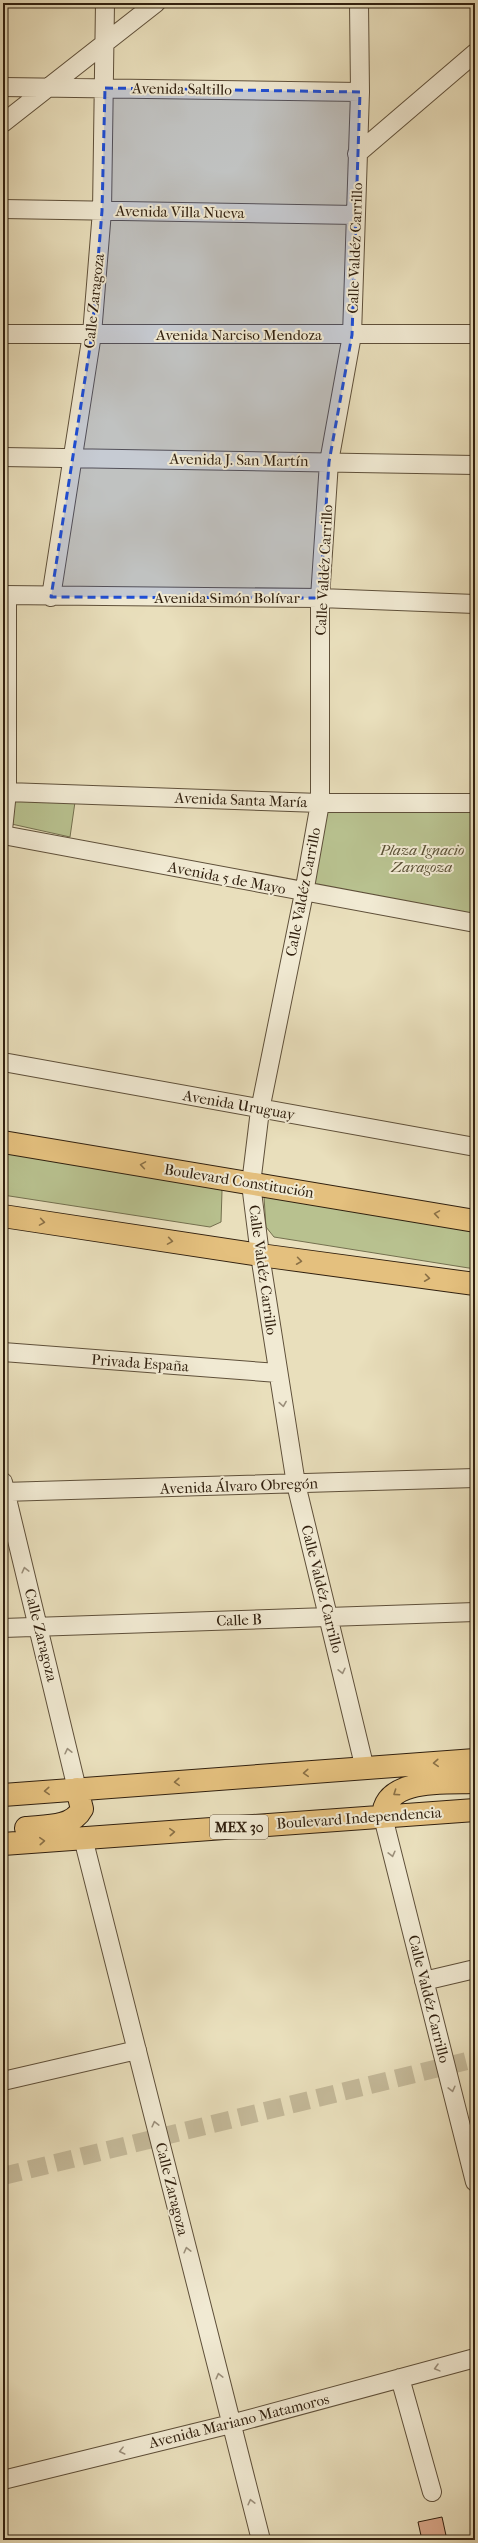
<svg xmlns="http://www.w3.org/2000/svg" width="478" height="2543" font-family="'IM FELL French Canon',serif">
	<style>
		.green { fill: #b8c18f; stroke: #74704f }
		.building { fill: #dca98c; stroke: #31200f }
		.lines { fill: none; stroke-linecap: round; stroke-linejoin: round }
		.minor-tunnel { stroke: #c4b999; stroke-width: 18; stroke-dasharray: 18 9; stroke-linecap: butt }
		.minor-casing { stroke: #5f503a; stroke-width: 20 }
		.major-casing { stroke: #31200f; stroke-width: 24 }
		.minor { stroke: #f1ead3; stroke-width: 18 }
		.major { stroke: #e4c07e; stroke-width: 22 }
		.oneway { stroke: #8a7046 }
		.oneway2 { stroke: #9b8f7b }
		.marked { fill: #1d4ed8; fill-opacity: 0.2; stroke: #1d4ed8; stroke-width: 3; stroke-dasharray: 8 5; stroke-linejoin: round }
		.labels { text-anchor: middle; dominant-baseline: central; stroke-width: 4; stroke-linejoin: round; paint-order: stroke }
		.shield { fill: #f1ead3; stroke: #6b5d4a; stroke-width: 1 }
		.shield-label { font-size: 14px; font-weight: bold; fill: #31200f }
		.street-label { font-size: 15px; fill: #31200f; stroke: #f1ead3 }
		.park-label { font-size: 15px; font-style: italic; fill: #5a5035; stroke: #f1ead3 }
	</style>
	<rect width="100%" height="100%" fill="#e9dfbc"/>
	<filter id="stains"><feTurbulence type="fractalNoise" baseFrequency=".005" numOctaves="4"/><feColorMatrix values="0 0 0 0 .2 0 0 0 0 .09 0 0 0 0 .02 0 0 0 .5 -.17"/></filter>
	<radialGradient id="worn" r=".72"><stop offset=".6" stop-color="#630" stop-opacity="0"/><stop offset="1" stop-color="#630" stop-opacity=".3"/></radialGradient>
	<!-- green -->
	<path class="green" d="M11,801L75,802L70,837L7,823Z
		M320,804H475V922L306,892Z
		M3,1149L217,1185L222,1191L221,1222L210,1227L3,1195Z
		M272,1194L475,1229V1269L274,1237L266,1227L264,1197Z"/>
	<!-- building -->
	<path class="building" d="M442,2517L447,2540H422L418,2522Z"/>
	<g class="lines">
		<!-- minor-tunnel -->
		<path class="minor-tunnel" d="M3,2176L475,2059"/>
		<!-- minor casing -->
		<g class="minor-casing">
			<path id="minor" d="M359,3L360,92L352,335L329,462L320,598V803L304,893L260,1110L251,1184L260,1255L296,1484L365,1769
				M3,87L360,92
				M3,123L156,3
				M357,154L475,53
				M3,209L356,215
				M3,334H475
				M3,457L475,465
				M3,595L320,598L475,604
				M51,597L92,334L102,211L105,3
				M7,792L320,803H475
				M3,830L7,792V596
				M3,835L475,923
				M3,1062L475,1147
				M3,1352L278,1373
				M3,1482L77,1789
				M3,1492L475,1478
				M3,1628L475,1612
				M383,1817L475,2182
				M83,1838L261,2540
				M424,1981L475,1969
				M3,2081L137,2050
				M400,2378L432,2492
				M3,2480L231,2424L475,2358"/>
		</g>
		<!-- major casing -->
		<g class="major-casing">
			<path id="major" d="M3,1142L475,1221
				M3,1216L260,1255L475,1284
				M3,1795L475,1760
				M383,1817C384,1777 447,1783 475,1782
				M26,1828C45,1826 72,1828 82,1809L77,1789
				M3,1844L475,1810"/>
		</g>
		<!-- minor -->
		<use href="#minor" class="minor"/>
		<!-- major -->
		<use href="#major" class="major"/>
	</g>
	<!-- one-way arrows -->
	<defs><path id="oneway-chevron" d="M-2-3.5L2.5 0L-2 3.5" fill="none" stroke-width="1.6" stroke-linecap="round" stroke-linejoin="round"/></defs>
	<g class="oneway">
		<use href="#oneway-chevron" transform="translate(143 1165) rotate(-171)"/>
		<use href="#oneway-chevron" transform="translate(437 1214) rotate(-171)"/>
		<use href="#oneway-chevron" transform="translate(42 1222) rotate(9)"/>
		<use href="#oneway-chevron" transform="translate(170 1241) rotate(9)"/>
		<use href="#oneway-chevron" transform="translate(299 1261) rotate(8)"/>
		<use href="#oneway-chevron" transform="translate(427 1278) rotate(8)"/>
		<use href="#oneway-chevron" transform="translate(436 1763) rotate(176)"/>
		<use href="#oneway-chevron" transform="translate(306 1773) rotate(176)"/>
		<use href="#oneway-chevron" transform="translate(177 1782) rotate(176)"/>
		<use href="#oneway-chevron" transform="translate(47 1791) rotate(176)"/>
		<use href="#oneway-chevron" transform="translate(396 1793) rotate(146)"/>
		<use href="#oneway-chevron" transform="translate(172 1832) rotate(-4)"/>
		<use href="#oneway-chevron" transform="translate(42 1841) rotate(-4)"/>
	</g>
	<g class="oneway2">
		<use href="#oneway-chevron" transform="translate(283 1404) rotate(81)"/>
		<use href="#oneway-chevron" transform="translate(25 1570) rotate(-104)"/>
		<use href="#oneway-chevron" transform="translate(342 1671) rotate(77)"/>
		<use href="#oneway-chevron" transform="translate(68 1751) rotate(-103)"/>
		<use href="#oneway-chevron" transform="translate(392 1854) rotate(76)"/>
		<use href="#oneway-chevron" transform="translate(452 2089) rotate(76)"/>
		<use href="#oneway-chevron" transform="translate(155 2124) rotate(-104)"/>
		<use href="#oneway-chevron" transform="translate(187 2250) rotate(-104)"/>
		<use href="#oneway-chevron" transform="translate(437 2368) rotate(165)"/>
		<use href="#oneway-chevron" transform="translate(219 2376) rotate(-104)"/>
		<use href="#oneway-chevron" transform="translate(122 2451) rotate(166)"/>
		<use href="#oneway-chevron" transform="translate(251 2502) rotate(-104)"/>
	</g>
	<!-- marked area -->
	<path class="marked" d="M105,88L360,92L352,335L329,462L320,598L51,597L92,334L102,211Z"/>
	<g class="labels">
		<!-- shield labels -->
		<rect class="shield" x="210" y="1815" width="58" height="24" rx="3"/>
		<g class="shield-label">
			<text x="239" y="1827">MEX 30</text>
		</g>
		<!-- street labels -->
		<g class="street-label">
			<text transform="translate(182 89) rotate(1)">Avenida Saltillo</text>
			<text transform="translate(180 212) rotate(1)">Avenida Villa Nueva</text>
			<text transform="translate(355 248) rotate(-88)">Calle Valdéz Carrillo</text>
			<text transform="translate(94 301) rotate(-84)">Calle Zaragoza</text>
			<text x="239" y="335">Avenida Narciso Mendoza</text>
			<text transform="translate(239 460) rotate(1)">Avenida J. San Martín</text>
			<text transform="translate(324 570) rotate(-87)">Calle Valdéz Carrillo</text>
			<text x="227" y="598">Avenida Simón Bolívar</text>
			<text transform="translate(241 800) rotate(2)">Avenida Santa María</text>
			<text transform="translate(227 878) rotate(11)">Avenida 5 de Mayo</text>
			<text transform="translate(303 892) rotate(-79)">Calle Valdéz Carrillo</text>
			<text transform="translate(239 1105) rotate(10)">Avenida Uruguay</text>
			<text transform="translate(239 1181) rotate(9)">Boulevard Constitución</text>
			<text transform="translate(263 1270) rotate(82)">Calle Valdéz Carrillo</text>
			<text transform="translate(140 1363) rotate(4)">Privada España</text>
			<text transform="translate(239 1486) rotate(-2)">Avenida Álvaro Obregón</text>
			<text transform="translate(322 1589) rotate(76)">Calle Valdéz Carrillo</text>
			<text transform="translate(239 1620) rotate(-2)">Calle B</text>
			<text transform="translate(41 1635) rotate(76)">Calle Zaragoza</text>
			<text transform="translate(359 1818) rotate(-4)">Boulevard Independencia</text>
			<text transform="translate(429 1999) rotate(76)">Calle Valdéz Carrillo</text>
			<text transform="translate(172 2189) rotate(76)">Calle Zaragoza</text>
			<text transform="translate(239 2421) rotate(-14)">Avenida Mariano Matamoros</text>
		</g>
		<!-- park labels -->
		<g class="park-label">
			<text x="422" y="850">Plaza Ignacio<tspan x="422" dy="17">Zaragoza</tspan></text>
		</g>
	</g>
	<!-- margin -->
	<rect width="478" height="2543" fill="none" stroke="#e9dfbc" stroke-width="16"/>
	<rect x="4" y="4" width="470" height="2535" fill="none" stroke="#31200f" stroke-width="2"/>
	<rect x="8" y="8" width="462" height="2527" fill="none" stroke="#31200f"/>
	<rect width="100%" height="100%" filter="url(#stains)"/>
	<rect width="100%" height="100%" fill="url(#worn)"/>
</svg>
